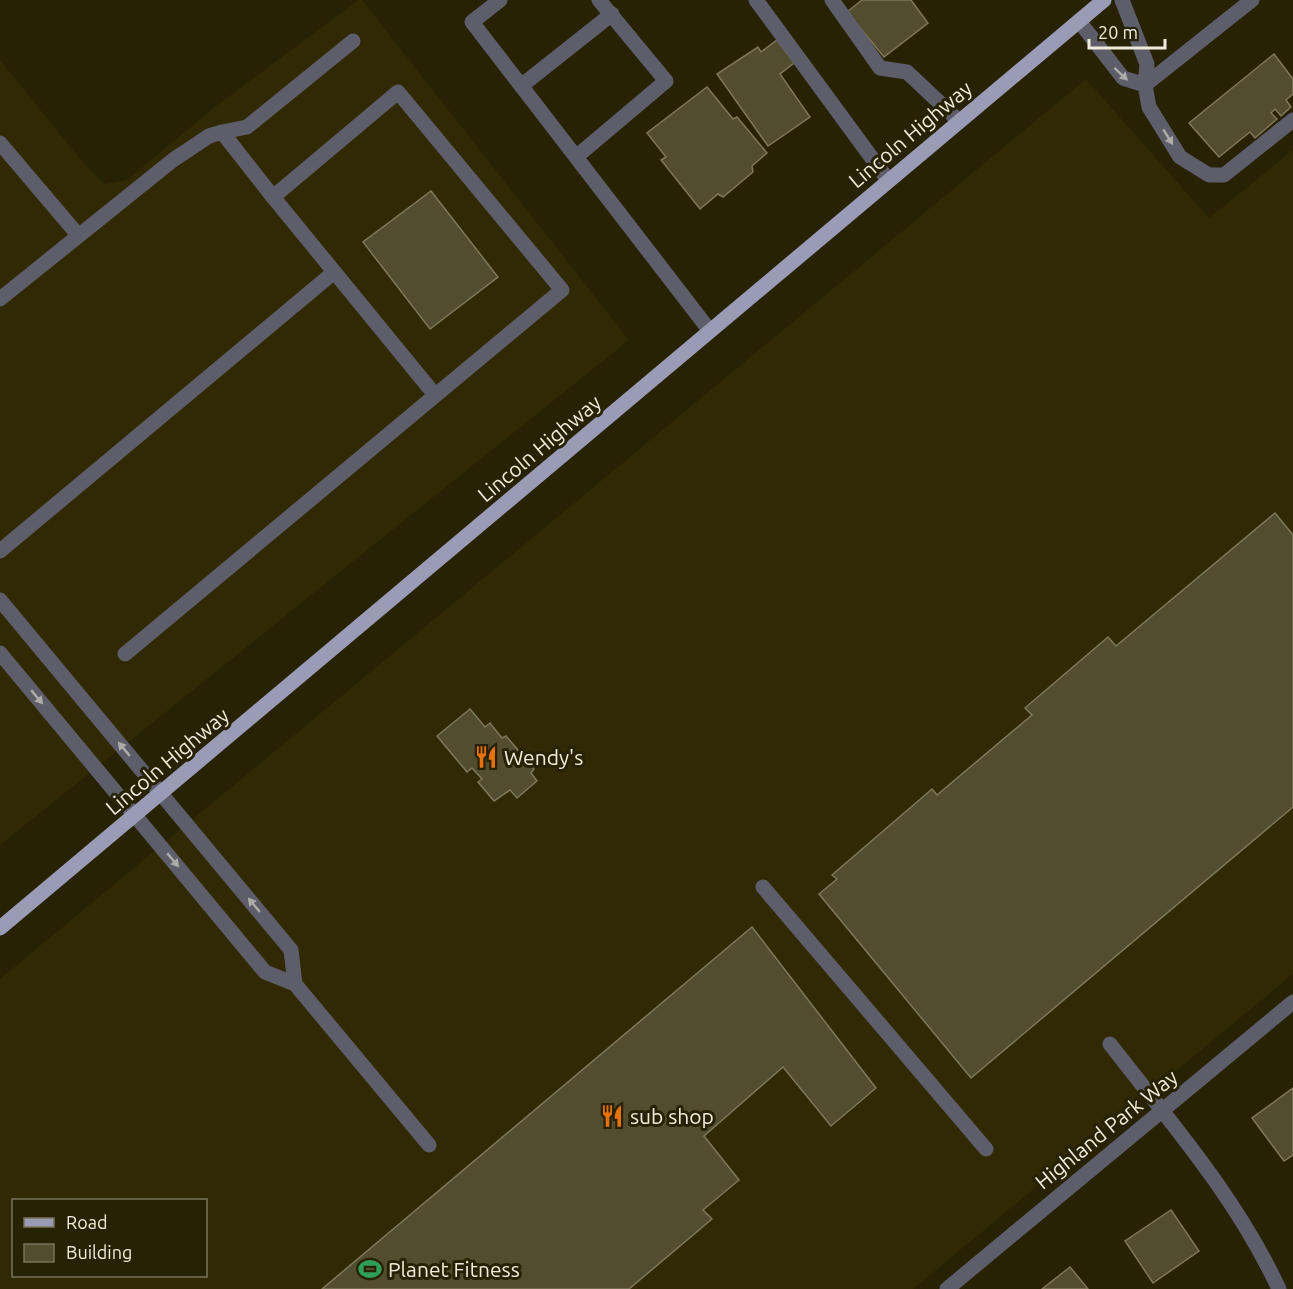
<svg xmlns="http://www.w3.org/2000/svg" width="1293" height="1289" font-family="Ubuntu,sans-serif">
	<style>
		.built { fill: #312903; fill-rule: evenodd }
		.building { fill: #534d30; stroke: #7e7759; stroke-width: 1.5 }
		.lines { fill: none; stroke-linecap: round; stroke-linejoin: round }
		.minor { stroke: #5e5e6b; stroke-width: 15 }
		.major { stroke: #9a9bb5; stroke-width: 15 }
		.oneway { fill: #aeaca9 }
		.labels { text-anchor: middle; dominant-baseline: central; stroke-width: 6; stroke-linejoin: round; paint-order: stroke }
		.street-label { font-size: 21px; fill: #efecdb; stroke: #282205 }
		.poi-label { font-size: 21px; fill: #efecdb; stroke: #282205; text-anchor: start }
	</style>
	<rect width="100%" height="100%" fill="#282205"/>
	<!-- built -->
	<path class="built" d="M358,0H362L629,340L0,845V60L81,160L104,184L127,180L216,106Z
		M1086,79L1209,218L1293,150V974L913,1289H0V979ZM14,1200H206V1276H14Z"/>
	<!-- building -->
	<path class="building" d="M862,0H911L928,23L884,57L847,12Z
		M777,40L794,63L780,74L810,117L768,146L717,74L758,47L761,52Z
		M1274,54L1293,79V94L1286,100L1291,107L1281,116L1275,109L1271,113L1277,119L1255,138L1250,132L1219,157L1189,123Z
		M707,87L733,119L737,117L767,153L752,166L753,172L723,197L718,194L700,209L661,160L666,157L647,133Z
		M431,191L498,277L430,329L363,242Z
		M1275,513L1293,535V807L971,1078L819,894L837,879L832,875L932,789L937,795L1032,715L1025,708L1108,637L1116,646Z
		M470,709L485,727L490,723L502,738L506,736L518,750L514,753L524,764L527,762L534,769L531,773L537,781L517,798L510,790L494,801L478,782L482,779L472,768L467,772L437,736Z
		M752,927L876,1088L831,1126L783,1067L704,1136L739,1180L703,1210L712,1219L629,1289H322Z
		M1293,1088V1155L1284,1161L1252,1118Z
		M1171,1210L1199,1251L1153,1283L1125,1241Z
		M1070,1267L1088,1289H1042Z"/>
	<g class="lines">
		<!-- minor -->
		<path class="minor" d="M500,0L472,22L710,331
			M756,0L888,180
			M832,0L880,68L907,72L959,121
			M1122,0L1147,64L1145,85L1149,107L1180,157L1209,175H1224L1293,120
			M1079,21L1123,78L1145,85L1252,0
			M521,86L612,14
			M222,132L247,127L353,41
			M0,143L78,235
			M576,157L666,81L599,0
			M273,197L435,395
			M0,299L173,160L209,136L222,132L273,197L398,92L562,290L125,654
			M0,551L333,273
			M0,600L291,950L295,984
			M0,653L265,972L295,984L429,1145
			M763,887L986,1149
			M1110,1044C1172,1124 1236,1197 1279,1289
			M947,1289L1293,1002"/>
		<!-- major -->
		<path class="major" d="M0,928L1104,0"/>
	</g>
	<!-- one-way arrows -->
	<defs><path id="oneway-solid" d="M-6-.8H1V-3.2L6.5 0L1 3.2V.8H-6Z" transform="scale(1.5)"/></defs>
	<g class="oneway">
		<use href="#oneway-solid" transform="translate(1121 74) rotate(43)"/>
		<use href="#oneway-solid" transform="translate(1168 137) rotate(58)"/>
		<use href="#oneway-solid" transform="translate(37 697) rotate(50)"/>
		<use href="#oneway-solid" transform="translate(124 749) rotate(-130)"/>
		<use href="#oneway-solid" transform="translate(173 860) rotate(50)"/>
		<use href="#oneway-solid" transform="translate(254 905) rotate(-130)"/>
	</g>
	<!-- icons -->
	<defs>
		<g id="restaurant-bare" transform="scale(1.8)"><path d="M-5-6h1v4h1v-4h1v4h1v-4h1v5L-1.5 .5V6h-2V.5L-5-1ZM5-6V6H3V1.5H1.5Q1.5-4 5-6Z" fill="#e8710a" stroke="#282205" stroke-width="2.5" paint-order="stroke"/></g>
		<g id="stadium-bare" transform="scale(1.8)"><path d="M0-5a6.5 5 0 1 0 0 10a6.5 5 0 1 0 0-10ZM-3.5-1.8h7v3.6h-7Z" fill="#2e9e5b" stroke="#282205" stroke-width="2.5" paint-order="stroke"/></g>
	</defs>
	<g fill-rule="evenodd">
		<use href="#restaurant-bare" x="486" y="757"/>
		<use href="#restaurant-bare" x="612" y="1116"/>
		<use href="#stadium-bare" x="370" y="1269"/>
	</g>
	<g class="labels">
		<!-- street labels -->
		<g class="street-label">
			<text transform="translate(910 134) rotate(-40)">Lincoln Highway</text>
			<text transform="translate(539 448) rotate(-40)">Lincoln Highway</text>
			<text transform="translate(167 761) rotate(-40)">Lincoln Highway</text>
			<text transform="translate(1106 1129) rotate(-39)">Highland Park Way</text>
		</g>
		<!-- poi labels -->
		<g class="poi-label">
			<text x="504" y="757">Wendy's</text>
			<text x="630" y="1116">sub shop</text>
			<text x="388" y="1269">Planet Fitness</text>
		</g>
	</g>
	<!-- legend -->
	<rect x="12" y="1199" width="195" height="78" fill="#282205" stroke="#78735b" stroke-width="1.5"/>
	<rect x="24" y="1218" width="30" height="9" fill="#9a9bb5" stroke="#78735b" stroke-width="1.5"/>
	<text x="66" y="1229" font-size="18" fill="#efecdb">Road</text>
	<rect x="24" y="1244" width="30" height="18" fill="#534d30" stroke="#78735b" stroke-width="1.5"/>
	<text x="66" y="1259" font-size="18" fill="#efecdb">Building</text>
	<!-- scale -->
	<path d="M1089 39v9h76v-9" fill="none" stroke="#efecdb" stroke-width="3"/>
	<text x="1098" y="39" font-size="18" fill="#efecdb" stroke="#282205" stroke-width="4.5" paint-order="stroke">20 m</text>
</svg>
